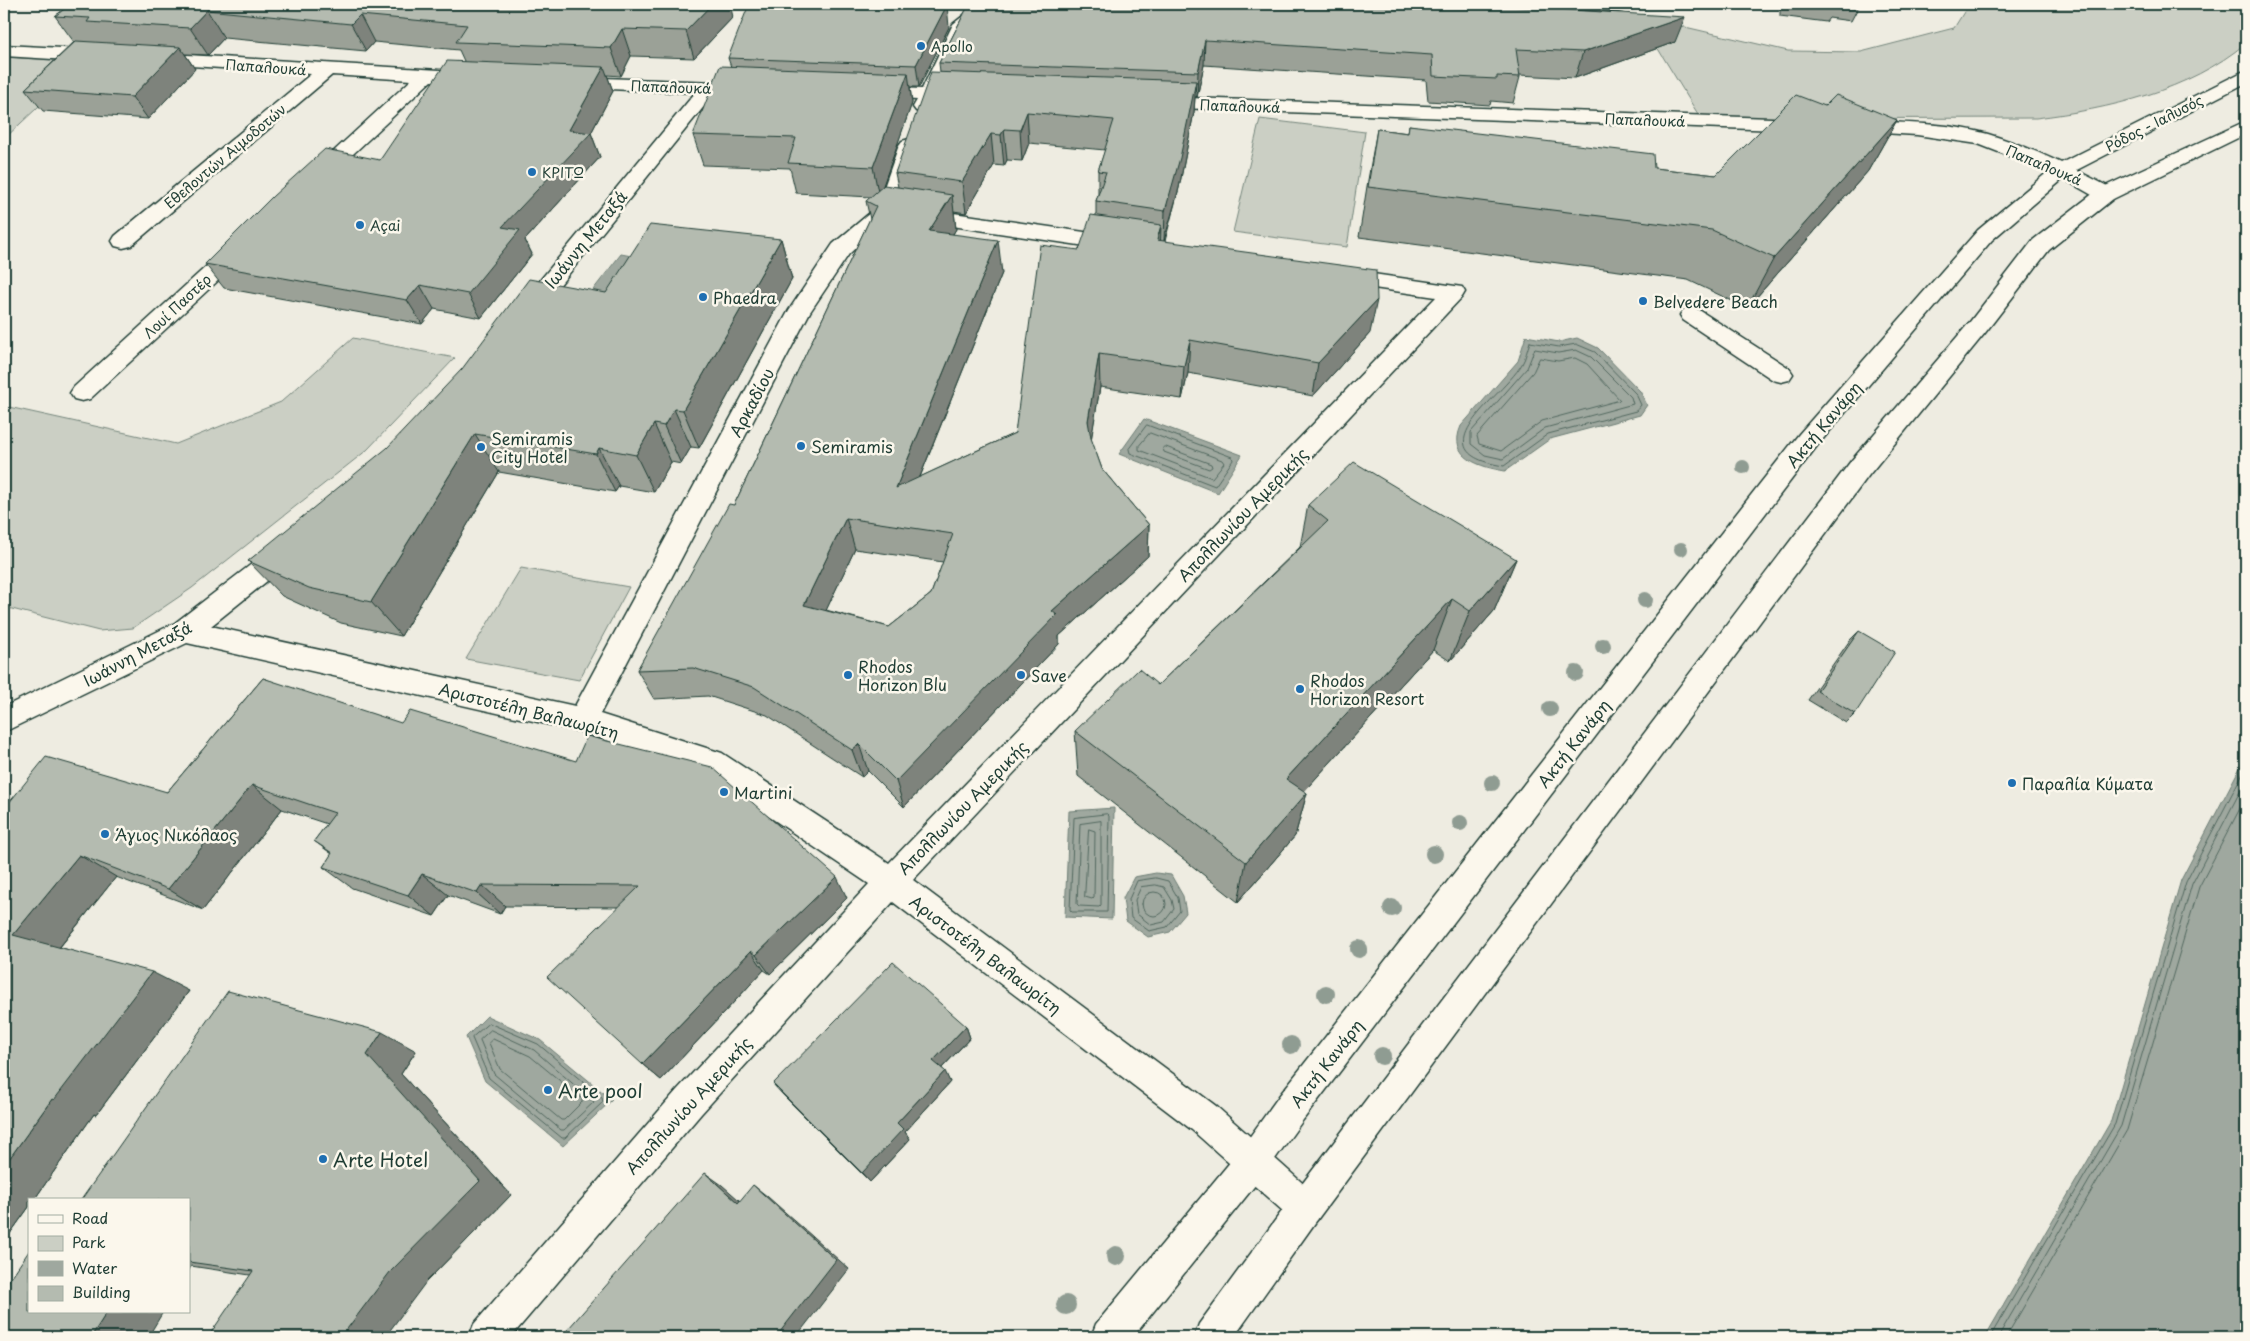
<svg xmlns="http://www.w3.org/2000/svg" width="2250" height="1341" font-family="'Playpen Sans',sans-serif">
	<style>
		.green { fill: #cbcfc4; stroke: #75867c }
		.water { fill: #9fa89f; stroke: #6c7d74 }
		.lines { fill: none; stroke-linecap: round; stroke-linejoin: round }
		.shore { stroke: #52685f; stroke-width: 1 }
		.minor-casing { stroke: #1f3d34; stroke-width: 3 }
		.major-casing { stroke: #1f3d34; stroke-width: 3 }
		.minor { fill: #fbf7ec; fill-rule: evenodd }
		.major { fill: #fbf7ec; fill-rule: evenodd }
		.tree { fill: #8f9c92 }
		.wall { fill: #9ba197; stroke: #1f3d34; fill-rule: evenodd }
		.shaded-wall { fill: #7e837b; stroke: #1f3d34 }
		.building { fill: #b4bbb0; stroke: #1f3d34; fill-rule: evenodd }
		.poi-dot { fill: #1f6fb2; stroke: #fbf7ec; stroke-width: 2 }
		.labels { text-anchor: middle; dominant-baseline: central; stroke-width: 5; stroke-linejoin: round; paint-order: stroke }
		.far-poi-label { font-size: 14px; fill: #1f3d34; stroke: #fbf7ec; text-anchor: start }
		.far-street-label { font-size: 14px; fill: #1f3d34; stroke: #fbf7ec }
		.street-label { font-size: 16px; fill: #1f3d34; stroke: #fbf7ec }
		.poi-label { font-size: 16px; fill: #1f3d34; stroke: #fbf7ec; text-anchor: start }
		.near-poi-label { font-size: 19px; fill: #1f3d34; stroke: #fbf7ec; text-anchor: start }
	</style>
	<rect width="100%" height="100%" fill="#eeece1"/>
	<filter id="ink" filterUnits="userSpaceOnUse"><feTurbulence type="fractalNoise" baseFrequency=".02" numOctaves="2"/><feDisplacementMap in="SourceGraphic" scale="10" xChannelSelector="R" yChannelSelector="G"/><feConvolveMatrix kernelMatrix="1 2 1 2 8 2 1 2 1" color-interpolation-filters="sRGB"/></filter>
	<g filter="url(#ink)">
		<!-- green -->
		<path class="green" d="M1969,4H2246V43C2189,91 2109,109 2036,118L1701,119L1638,16L1788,51L1861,52L1954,28Z
			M4,57L87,61L4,139Z
			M1260,119L1365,132L1347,247L1233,232Z
			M353,338L455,358L367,450L192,588L133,628L99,631L4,607V406L176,444L281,402Z
			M521,568L629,587L579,680L466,659Z"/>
		<!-- water -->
		<path class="water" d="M621,254L653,260L620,306L586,299Z
			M1526,336L1559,342L1577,338L1598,348L1640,391L1647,405L1640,415L1550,439L1505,471C1481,467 1447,458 1461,426L1518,361Z
			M1144,419L1242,455L1218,493L1119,454Z
			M2246,756V1337H1985L2111,1121L2181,880Z
			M1114,808L1112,919L1065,917L1069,811Z
			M1156,873L1171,875L1183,896L1186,913L1170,932L1148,937L1126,921L1123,898L1134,877Z
			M487,1016L540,1040L612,1100L563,1146L485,1081L466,1037Z"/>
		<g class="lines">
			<!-- shore -->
			<path class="shore" d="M1530,342L1559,347L1576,344L1595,352L1636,394L1641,405L1636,411L1548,434L1504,466C1414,452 1503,397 1522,364C1526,358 1527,349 1530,342Z
				M1535,349L1558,353L1576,350L1591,357L1631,397L1633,404L1545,428L1503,459L1485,455L1471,444V432L1527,368Z
				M1540,358L1558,361L1575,358L1587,364L1620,400L1542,421L1501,451L1479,444L1477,436L1533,372Z
				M1147,425L1232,457L1233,460L1215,486L1130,453L1129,449Z
				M1150,433L1222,460L1224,463L1212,478L1139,450V446Z
				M1166,447L1211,464L1212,467L1209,469L1164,452L1163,448Z
				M1107,814L1109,816L1107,912H1072L1070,910L1074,818Z
				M1101,821V905L1099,907L1079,906L1077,904L1080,824Z
				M1089,829L1095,831L1094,897L1092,899L1085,897Z
				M1156,878L1168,881L1178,898L1180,911L1167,927L1149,931L1131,918L1129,899L1137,881Z
				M1156,885L1164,887L1172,900L1174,909L1164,922L1151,925L1137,914L1135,900L1141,887Z
				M1142 904a12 12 0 1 1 24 0a12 12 0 1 1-24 0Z
				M489,1023L538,1044L602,1098L603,1102L565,1138H562L489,1078L472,1038Z
				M491,1030L534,1050L594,1102L564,1130H561L494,1074L480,1040Z
				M493,1039L530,1056L582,1099V1102L564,1120H561L500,1069L489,1043Z
				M1990,1337L2115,1124L2186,882L2246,767
				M1998,1337L2121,1126L2192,884L2246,780
				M2006,1337L2127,1130L2199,887L2246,797"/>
			<!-- minor casing -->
			<g class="minor-casing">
				<path id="minor" d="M978,4H998L970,27L941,90L967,92L970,96L967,100L935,101L930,111H916L913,107L917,100L866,97L863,93L866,89L873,87L922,89L953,24Z
					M1543,4H1625L1627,6L1624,10L1618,11L1552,9L1546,8Z
					M4,45L101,50L108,52L110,56L108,60L101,62L4,56Z
					M154,53L473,72L480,74L482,78L480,82L473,84L431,81L322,183L315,185L308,183L305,179L308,175L411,80L332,75L131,246L123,248L115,246L112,241L115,236L311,74L147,63L145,59L147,55Z
					M573,77L747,83L754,85L757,89L754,93L714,94L534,317L526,320L518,317L515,312L518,307L695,93L566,87L564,83L566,79Z
					M1158,97L1804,119L1811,121L1814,125L1811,129L1804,131L1151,107L1148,103L1151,99Z
					M1855,121C1899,123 1945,122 1988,134C2031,147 2073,168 2113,189L2116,194L2113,199L2106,200L2099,199L2055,174L1978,144L1917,135L1848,131L1845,127L1848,123Z
					M909,139L916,141L919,145L896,210L849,254L810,312L600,714L722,753L889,863L1436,297L1339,283L1331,281L1328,276L1331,271L1339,269L1462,287L1465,292L1462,297L913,880L1216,1106L1317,1196L1323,1208L1317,1220L1305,1226L1293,1220L1192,1130L893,902L701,1114L511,1337H469L474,1324L677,1090L869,884L703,772L582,732L187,643L4,732V707L175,623L279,543L288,540L297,543L301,550L297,557L211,626L575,706L789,310L833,244L877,207L899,145L902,141Z
					M919,208L1119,237L1127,239L1130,244L1127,249L1119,251L912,220L909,215L912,210Z
					M240,241L248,243L251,248L248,253L90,399L82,401L74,399L70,393L74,387L232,243Z
					M1691,307L1699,310L1789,368L1793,374L1789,380L1781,382L1773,380L1683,320L1680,315L1683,310Z"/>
			</g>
			<!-- major casing -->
			<g class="major-casing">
				<path id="major" d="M2246,70V83L2069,174L1992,240L1817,446L1303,1120L1265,1173L1133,1337H1091L1096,1324L1241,1149L1279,1096L1799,434L1978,230L2055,166Z
					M2246,121V134L2113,199L2049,250L1985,333L1869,475L1317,1220L1234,1337H1194L1199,1324L1293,1196L1851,461L1969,323L2033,240L2099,189Z"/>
			</g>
			<!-- minor -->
			<use href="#minor" class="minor"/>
			<!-- major -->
			<use href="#major" class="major"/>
		</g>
		<!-- trees -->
		<g class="tree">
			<circle cx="1743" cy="467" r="7"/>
			<circle cx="1681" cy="549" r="7"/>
			<circle cx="1645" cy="600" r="8"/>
			<circle cx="1603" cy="646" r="8"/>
			<circle cx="1576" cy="673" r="8"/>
			<circle cx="1550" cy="709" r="8"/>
			<circle cx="1492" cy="783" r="8"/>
			<circle cx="1460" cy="823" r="8"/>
			<circle cx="1434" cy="854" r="9"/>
			<circle cx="1392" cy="908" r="9"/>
			<circle cx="1359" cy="949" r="9"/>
			<circle cx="1326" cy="994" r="9"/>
			<circle cx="1291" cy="1045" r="9"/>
			<circle cx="1382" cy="1056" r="9"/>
			<circle cx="1116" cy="1256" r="10"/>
			<circle cx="1066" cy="1305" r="10"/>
		</g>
		<!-- wall -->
		<path class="wall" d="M71,4L733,17L694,58L631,56L621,76L607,75L613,91L591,133L600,157L525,240L532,254L481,318L434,309L422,324L224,288L205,264L380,160L464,61L459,50L374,42L366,51L224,38L208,55L185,54L195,69L148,119L43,111L25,89L74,42L55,16Z
			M969,4L1675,42L1575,78L1519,75L1520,77L1513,103L1491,101L1490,105L1428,101L1426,80L1204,65L1197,97H1195L1194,112L1179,188L1165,241L1370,333L1313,396L1188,373L1182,399L1100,387L1091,439L1102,469L1149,525L1148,556L1059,636V644L904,807L868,771L862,777L767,715L708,696L654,699L637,670L734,505L870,219L866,201L871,197L796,193L790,168L703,165L693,135L731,67L728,58L921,8L949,27L919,87H910L912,103L882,187H898L895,173L940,72L939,63ZM1029,143L1105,150L1098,171V194L1096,201V216L1079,250L1015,433L920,477L1002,273L953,234L956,229L954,211L966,213L994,165L1004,166L1007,160L1022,161ZM855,549L943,562L931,594L889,627L826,610Z
			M1780,4H1860L1851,21L1829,18L1826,22L1780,16Z
			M1825,106L1897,120L1868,171L1747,308L1688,280L1359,237L1368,180L1377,129L1408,133L1409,125L1654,168L1716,175Z
			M781,239L792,279L699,448L691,447L681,464L671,462L654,492L619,486L615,492L499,472L401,636L341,623L282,596L248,561L606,293Z
			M1308,505L1516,559L1494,611L1450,661L1433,650L1304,791L1307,793L1295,836L1238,902L1078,776L1075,731L1158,685L1300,547Z
			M1859,631L1855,714L1846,723L1808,700L1850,640Z
			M263,678L847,898L770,974L764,970L661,1080L642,1064L619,907L505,906L500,914L448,895L434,916L352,888L323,867L332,854L314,841L327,824L282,809L203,910L116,877L60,947L189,991L96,1115L94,1114L34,1200H29V1207L4,1242V809L167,792Z
			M966,1026L970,1038L942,1068L950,1082L905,1132L910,1139L870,1182L783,1095L773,1084Z
			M416,1051L401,1074L511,1195L426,1282L250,1275L191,1266L189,1270V1200Z"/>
		<!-- shaded-wall -->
		<path class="shaded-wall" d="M712,4H730L733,17L694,58L686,31Z
			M947,5L949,27L919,87L916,65Z
			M207,10L224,38L208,55L190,28Z
			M360,15L374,42L366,51L351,24Z
			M1685,17L1675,42L1575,78L1583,52Z
			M622,29L631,56L621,76L611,48Z
			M1205,40L1204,65L1197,97L1198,72Z
			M180,47L195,69L148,119L132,97Z
			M604,67L613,91L591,133L600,157L525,240L532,254L481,318L468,294L502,227L569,130Z
			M908,73L912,103L879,197L873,167Z
			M1196,81L1194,112L1179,188L1164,241L1165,211Z
			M1027,112L1029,143L1022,161L1020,130Z
			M1897,120L1868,171L1747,308L1774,258Z
			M1004,129L1007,160L1004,166L1001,135Z
			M991,134L994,165L966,213L962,182Z
			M952,195L956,229L935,264L929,231Z
			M1161,225L1160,258L1157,240Z
			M781,239L792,279L699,448L683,410Z
			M998,240L1002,273L903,519L896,488Z
			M420,285L434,309L422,324L407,300Z
			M1377,300L1370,333L1313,396L1318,363Z
			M1190,340L1188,373L1182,399L1184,366Z
			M1099,354L1100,387L1089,453L1088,421Z
			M674,409L691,447L681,464L664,426Z
			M654,424L671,462L654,492L636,455Z
			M475,434L499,472L401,636L371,602Z
			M599,448L619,486L615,492L596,454Z
			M846,518L855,549L815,634L804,605Z
			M1149,525L1148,556L1059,636V644L904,807L896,781L1052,611Z
			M1516,559L1494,611L1450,661L1470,611Z
			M1452,599L1433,650L1276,822L1286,779Z
			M859,744L868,771L862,777L852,750Z
			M252,785L282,809L203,910L168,889Z
			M1307,793L1295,836L1238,902L1246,862Z
			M79,855L116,877L54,954L13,935Z
			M422,874L448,895L434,916L408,895Z
			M837,877L847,898L770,974L756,955Z
			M482,885L505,906L500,914L477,893Z
			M751,951L764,970L661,1080L642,1064Z
			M152,972L189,991L96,1115L94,1114L34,1200H29V1207L4,1242V1166L52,1099Z
			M966,1026L970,1038L938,1072L933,1061Z
			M382,1032L416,1051L401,1074L511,1195L426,1282L385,1337H341L367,1055Z
			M945,1071L950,1082L905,1132L910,1139L870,1182L862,1173L897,1123Z
			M705,1173L722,1185L755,1214L738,1203Z
			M753,1185L768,1197L849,1269L796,1337H776Z
			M107,1312H163L148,1337H91Z"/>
		<!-- building -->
		<path class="building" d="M71,4H712L686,31L622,29L611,48L456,42L467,25L360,15L351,24L207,10L190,28L87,22L90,18L55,16Z
			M749,4H837L921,8L922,4L947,5L916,65L728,58Z
			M969,4H1474L1685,17L1583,52L1516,49L1520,77L1497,76V79L1433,76L1432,55L1205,40L1198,72L939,63Z
			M76,41L180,47L132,97L25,89Z
			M447,61L604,67L569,130L591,133L502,227L520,230L468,294L420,285L407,300L205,264L273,196L325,149L380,160Z
			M720,66L908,73L873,167L788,163L796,138L693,135Z
			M931,72L1196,81L1180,158L1165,211L1096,201L1106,172L1098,171L1114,120L1027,112L1020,130L1004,129L1001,135L991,134L962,182L895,173Z
			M1796,95L1825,106L1836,95L1897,120L1774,258L1712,230L1368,187L1377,129L1408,133L1409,125L1653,154L1654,168L1716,175Z
			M884,185L952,195L929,231L998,240L896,488L1015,433L1040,245L1079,250L1091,215L1161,225L1157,240L1376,270L1377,300L1318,363L1190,340L1184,366L1099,354L1088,421L1091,438L1102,469L1149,525L1052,611L1057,615L896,781L859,744L852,750L754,687L693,668L637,670L729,504L734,505L876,206L866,201ZM846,518L953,534L931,594L889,627L804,605Z
			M650,225L781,239L683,410L674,409L664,426L654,424L636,455L599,448L596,454L475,434L371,602L309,588L248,561L387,448L462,369L529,279L606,293Z
			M1354,462L1516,559L1470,611L1452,599L1286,779L1307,793L1246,862L1075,731L1139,669L1158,685L1328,521L1308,505Z
			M1859,631L1895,652L1855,714L1817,691Z
			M263,678L401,723L410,711L576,761L587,736L712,767L837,877L756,955L751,951L642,1064L547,977L640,886L482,885L477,893L422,874L408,895L323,867L332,853L314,841L335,813L252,785L168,889L79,855L13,935L152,972L54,1100L52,1099L4,1166V809L46,757L167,792Z
			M893,962L966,1026L933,1061L945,1071L897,1123L903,1129L862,1173L773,1084Z
			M228,991L382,1032L367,1055L480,1181L390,1272L341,1337H208L253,1271L189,1262V1200H81Z
			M705,1173L738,1203L753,1185L836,1260L776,1337H561Z
			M29,1251V1312H107L91,1337H4V1288Z"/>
	</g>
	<!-- markers -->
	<g class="poi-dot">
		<circle cx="921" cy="46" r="5"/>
		<circle cx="532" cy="172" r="5"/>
		<circle cx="360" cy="225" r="5"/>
		<circle cx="703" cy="297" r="5"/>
		<circle cx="1643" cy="301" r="5"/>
		<circle cx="801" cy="446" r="5"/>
		<circle cx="481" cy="447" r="5"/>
		<circle cx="848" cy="675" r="5"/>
		<circle cx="1021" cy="675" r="5"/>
		<circle cx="1300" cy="689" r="5"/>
		<circle cx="2012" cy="783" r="5"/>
		<circle cx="724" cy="792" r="5"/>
		<circle cx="105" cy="834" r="5"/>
		<circle cx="548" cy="1090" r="5"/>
		<circle cx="323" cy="1159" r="5"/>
	</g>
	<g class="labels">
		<!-- far-poi labels -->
		<g class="far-poi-label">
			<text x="931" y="46">Apollo</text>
			<text x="542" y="172">ΚΡΙΤΩ</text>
			<text x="370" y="225">Açai</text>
		</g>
		<!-- far-street labels -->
		<g class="far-street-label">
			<text transform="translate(266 67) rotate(4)">Παπαλουκά</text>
			<text transform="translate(671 87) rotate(2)">Παπαλουκά</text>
			<text transform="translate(1240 106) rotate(2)">Παπαλουκά</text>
			<text transform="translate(1645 120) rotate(2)">Παπαλουκά</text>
			<text transform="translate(2154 123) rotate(-27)">Ρόδος - Ιαλυσός</text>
			<text transform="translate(225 156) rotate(-40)">Εθελοντών Αιμοδοτών</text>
			<text transform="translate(2044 165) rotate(23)">Παπαλουκά</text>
			<text transform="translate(177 306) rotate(-43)">Λουί Παστέρ</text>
		</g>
		<!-- street labels -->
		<g class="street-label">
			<text transform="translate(585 239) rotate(-51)">Ιωάννη Μεταξά</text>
			<text transform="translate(751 402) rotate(-62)">Αρκαδίου</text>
			<text transform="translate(1823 424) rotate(-50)">Ακτή Κανάρη</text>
			<text transform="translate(1242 514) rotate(-46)">Απολλωνίου Αμερικής</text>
			<text transform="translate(137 653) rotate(-28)">Ιωάννη Μεταξά</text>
			<text transform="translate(529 710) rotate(14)">Αριστοτέλη Βαλαωρίτη</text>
			<text transform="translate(1573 743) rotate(-52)">Ακτή Κανάρη</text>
			<text transform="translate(962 807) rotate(-46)">Απολλωνίου Αμερικής</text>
			<text transform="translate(986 954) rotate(37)">Αριστοτέλη Βαλαωρίτη</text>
			<text transform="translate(1326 1063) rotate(-52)">Ακτή Κανάρη</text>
			<text transform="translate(688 1105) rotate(-48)">Απολλωνίου Αμερικής</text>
		</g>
		<!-- poi labels -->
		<g class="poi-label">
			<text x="713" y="297">Phaedra</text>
			<text x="1653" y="301">Belvedere Beach</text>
			<text x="491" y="438">Semiramis<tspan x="491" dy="18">City Hotel</tspan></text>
			<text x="811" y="446">Semiramis</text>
			<text x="858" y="666">Rhodos<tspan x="858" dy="18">Horizon Blu</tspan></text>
			<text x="1031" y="675">Save</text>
			<text x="1310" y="680">Rhodos<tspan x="1310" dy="18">Horizon Resort</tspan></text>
			<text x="2022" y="783">Παραλία Κύματα</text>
			<text x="734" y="792">Martini</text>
			<text x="115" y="834">Άγιος Νικόλαος</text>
		</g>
		<!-- near-poi labels -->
		<g class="near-poi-label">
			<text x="558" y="1090">Arte pool</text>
			<text x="333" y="1159">Arte Hotel</text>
		</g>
	</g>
	<!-- margin -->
	<rect width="2250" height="1341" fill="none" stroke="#fbf7ec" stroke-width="20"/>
	<rect x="10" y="10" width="2230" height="1321" fill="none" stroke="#1f3d34" stroke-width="2" filter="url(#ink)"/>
	<!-- legend -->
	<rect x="28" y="1198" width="162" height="115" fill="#fbf7ec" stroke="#a3ada2"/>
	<rect x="38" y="1215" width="25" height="8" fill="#fbf7ec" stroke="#a3ada2"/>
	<text x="72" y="1224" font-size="15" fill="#1f3d34">Road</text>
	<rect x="38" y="1236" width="25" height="15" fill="#cbcfc4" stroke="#a3ada2"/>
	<text x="72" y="1248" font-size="15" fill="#1f3d34">Park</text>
	<rect x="38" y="1261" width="25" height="15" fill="#9fa89f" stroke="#a3ada2"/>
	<text x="72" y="1274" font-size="15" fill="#1f3d34">Water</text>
	<rect x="38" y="1286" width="25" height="15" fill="#b4bbb0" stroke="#a3ada2"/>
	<text x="72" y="1298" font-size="15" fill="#1f3d34">Building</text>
</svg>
